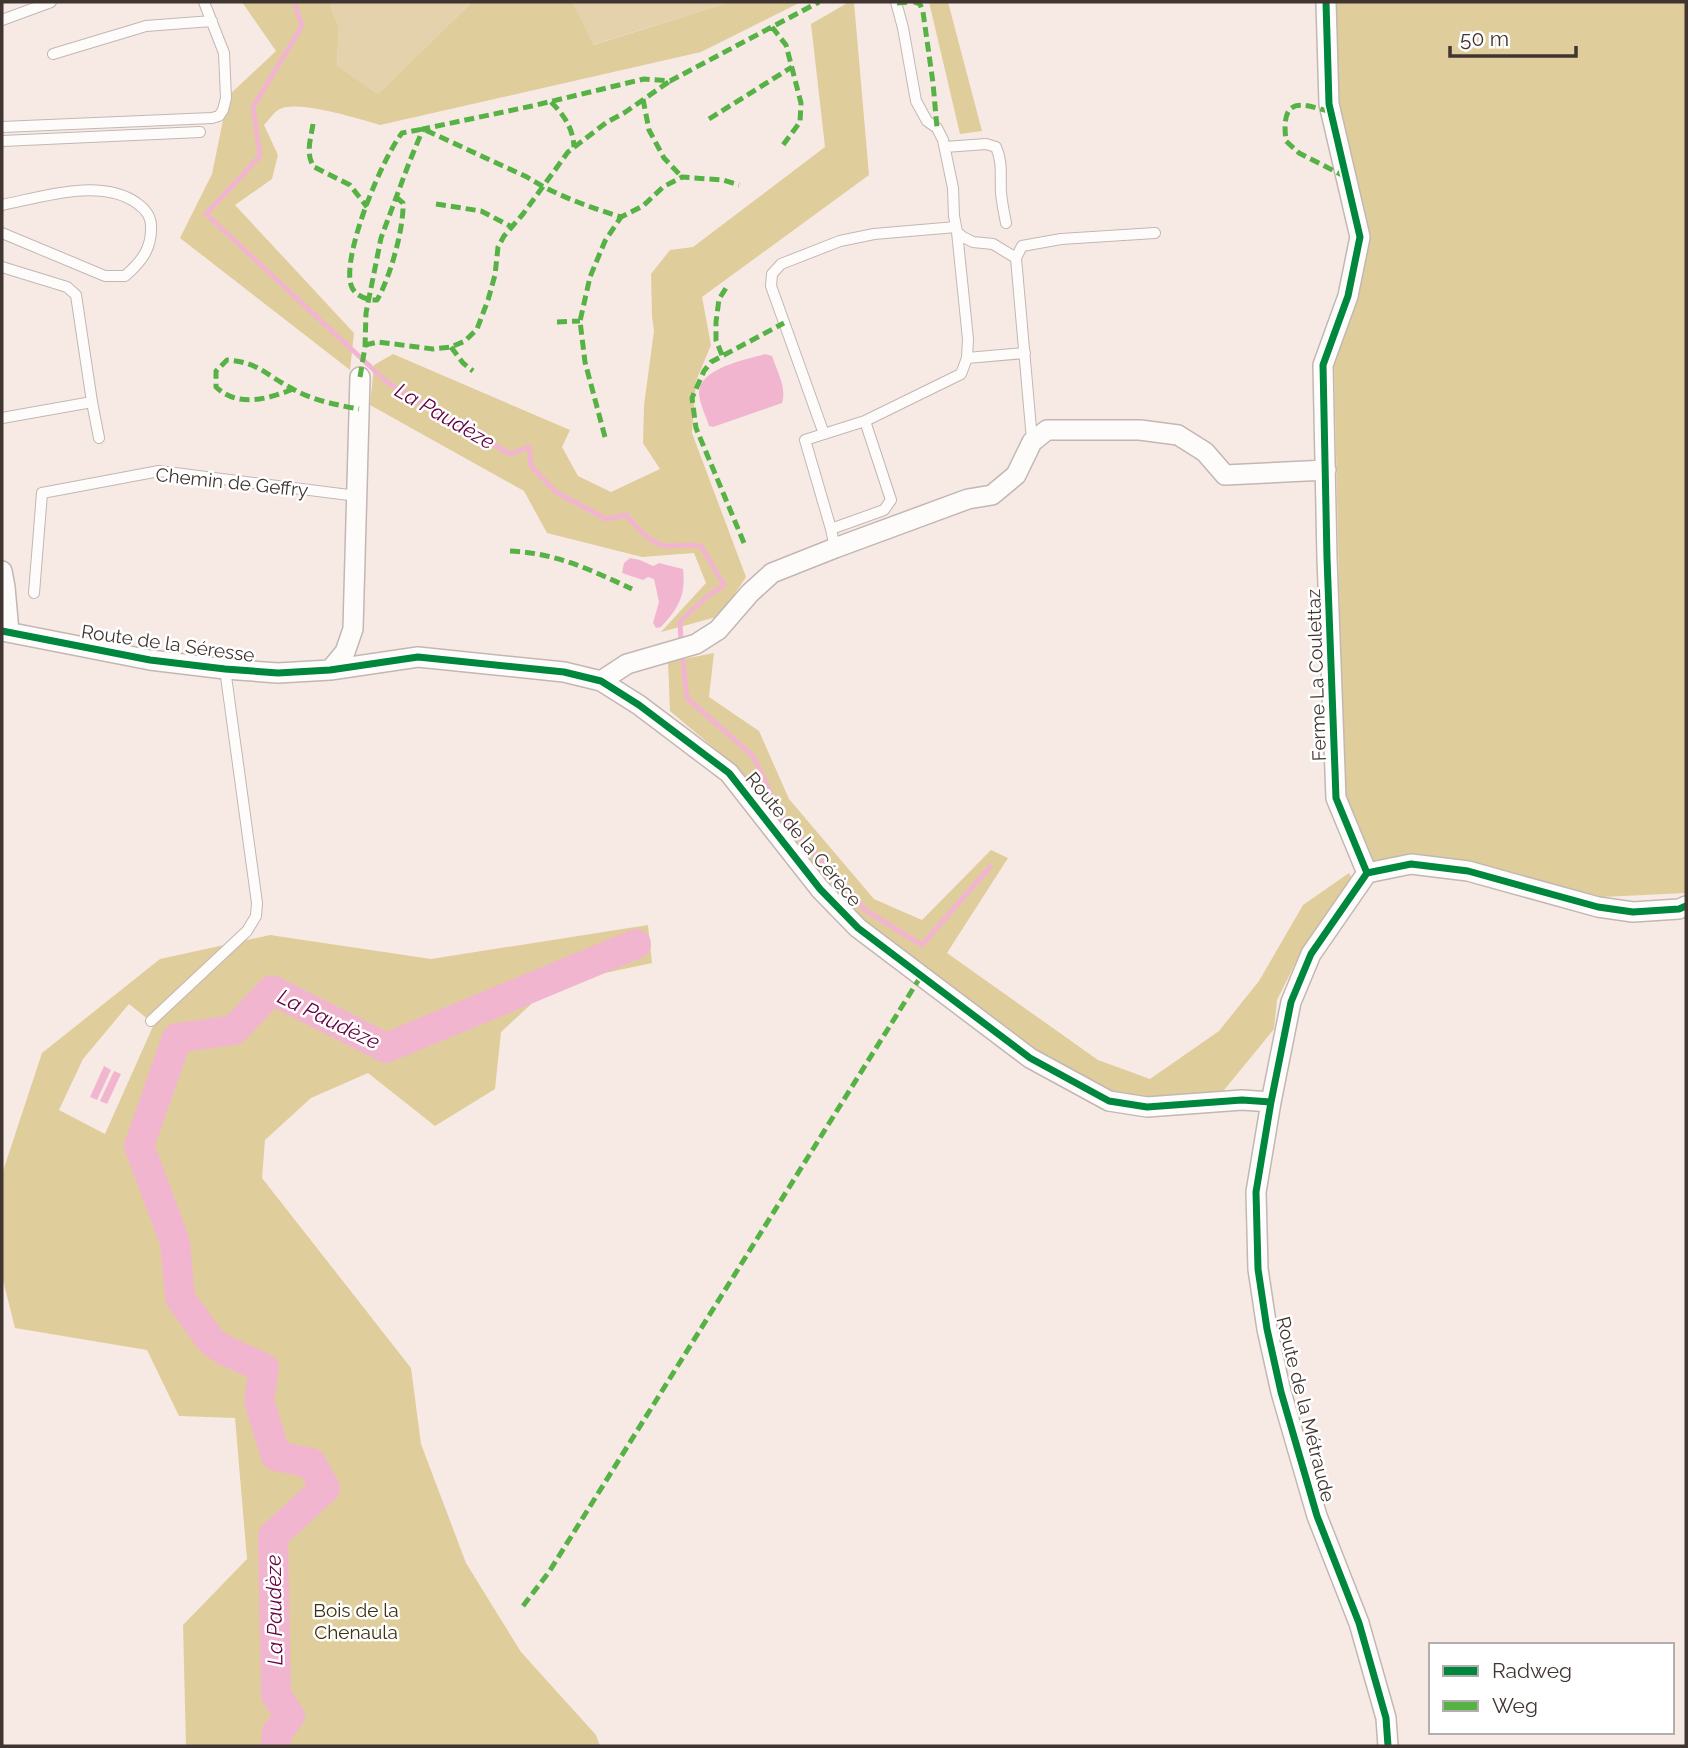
<svg xmlns="http://www.w3.org/2000/svg" width="1688" height="1748" font-family="Raleway,sans-serif">
	<style>
		.green { fill: #e3d2ac }
		.forest { fill: #e0cd9c; fill-rule: evenodd }
		.water { fill: #f2b5d0 }
		.lines { fill: none; stroke-linecap: round; stroke-linejoin: round }
		.stream { stroke: #f2b5d0; stroke-width: 5 }
		.river { stroke: #f2b5d0; stroke-width: 30 }
		.lane-casing { stroke: #c2b7b3; stroke-width: 12 }
		.street-casing { stroke: #c2b7b3; stroke-width: 22 }
		.lane { stroke: #fefcfb; stroke-width: 10 }
		.street { stroke: #fefcfb; stroke-width: 19 }
		.quiet { stroke: #57b246; stroke-width: 5; stroke-dasharray: 10 5; stroke-linecap: butt }
		.cycleway-casing { stroke: #fff; stroke-width: 11 }
		.cycleway { stroke: #00873e; stroke-width: 7 }
		.labels { text-anchor: middle; dominant-baseline: central; stroke-width: 5; stroke-linejoin: round; paint-order: stroke }
		.street-label { font-size: 19px; fill: #403531; stroke: #fff }
		.park-label { font-size: 19px; fill: #3d320c; stroke: #fff }
		.water-label { font-size: 21px; font-style: italic; fill: #640142; stroke: #fff }
	</style>
	<rect width="100%" height="100%" fill="#f7eae5"/>
	<!-- green -->
	<path class="green" d="M329,2H472L378,94L337,65L339,28Z
		M573,2H730L592,45Z"/>
	<!-- forest -->
	<path class="forest" d="M242,2H329L339,28L337,65L378,94L472,2H573L593,45L730,2H801L701,52L380,125C359,119 299,100 280,109C274,112 269,120 264,125L278,155L272,179L235,205L354,333L350,370L180,238L212,174L228,96L276,51Z
		M849,2H854L869,175L702,297L711,345L696,381L692,433L746,577L720,616L661,632L706,583L694,553L642,557L547,533L524,491L370,405L374,365L393,354L570,430L562,447L578,476L611,492L660,469L643,443L644,405L654,331L652,316L651,274L670,250L693,247L825,147L811,24Z
		M929,2H948L982,131L960,134Z
		M1334,2H1686V893L1602,897L1468,865L1371,863L1344,798L1334,365L1358,299L1370,239L1335,103Z
		M714,653L709,697L759,731L789,799L874,899L922,920L991,850L1008,858L947,953L1098,1060L1150,1079L1219,1031L1259,981L1303,905L1349,873L1354,882L1302,950L1277,1000L1274,1029L1220,1095L1150,1100L1114,1095L1037,1052L865,923L831,886L739,769L670,711L668,662Z
		M648,925L652,963L553,984L501,1032L495,1089L435,1126L368,1073L311,1098L265,1140L262,1178L411,1368L421,1444L466,1563L521,1652L596,1735L600,1746H186L183,1625L247,1559L235,1418L179,1416L147,1350L15,1328L2,1276V1174L42,1053L160,959L270,935L431,959ZM129,1004L154,1024L105,1134L59,1110L83,1059Z"/>
	<!-- water -->
	<path class="water" d="M765,354L772,356C777,371 787,388 782,403L713,427L709,426C706,416 700,405 699,394C698,368 746,360 765,354Z
		M630,558L640,560L653,566L659,563L683,569C686,595 679,608 661,627L656,628L653,623L659,602L654,579L648,577L643,580L622,573L624,563Z
		M104,1066L111,1070L97,1100L90,1097Z
		M114,1071L121,1074L107,1104L100,1101Z"/>
	<g class="lines">
		<!-- stream -->
		<path class="stream" d="M294,2L302,26L253,107L260,156L206,214L388,383L510,454L529,447L531,466L556,492L606,519L626,515C636,526 651,545 667,546C678,546 690,544 701,546L724,585L709,595L680,621L681,642
			M682,652L687,698L753,756L781,815L865,910L922,945L990,867"/>
		<!-- river -->
		<path class="river" d="M276,1746L277,1732L290,1716L276,1695L273,1536L325,1488L311,1463L276,1456L259,1401L264,1368L224,1350L211,1341L180,1298L175,1242L139,1146L177,1038L234,1030L272,990L386,1048L636,944"/>
		<!-- lane casing -->
		<g class="lane-casing">
			<path id="lane" d="M896,2L903,28L916,101L927,121L937,128L943,140L953,188L954,216L957,232L963,237L973,242L993,244L1016,258L1032,440
				M2,20L51,2
				M53,54L146,26L212,21
				M2,127L212,118L219,116L223,110L226,98L224,53L204,2
				M2,141L200,132
				M945,147L986,144L996,147C1003,163 1000,176 1001,193C1002,203 1004,213 1006,223
				M2,205C42,197 102,177 138,204C146,210 151,216 151,226C152,249 141,262 125,276H105L2,233
				M1016,258L1022,246L1061,239L1155,233
				M2,267L67,287L76,295L92,402
				M967,358L1025,353
				M2,418L92,402L99,438
				M865,421L961,374L967,358L968,339L957,232
				M824,434L771,286L772,274L781,264L840,241L874,234L956,227
				M831,529L884,510L891,500L865,421L805,440L831,529L835,548
				M34,593L42,493L159,471L357,496
				M151,1021L247,931L256,916L257,903L225,669"/>
		</g>
		<!-- street casing -->
		<g class="street-casing">
			<path id="street" d="M1326,2L1329,104L1360,237L1348,296L1323,365L1327,558L1336,798L1367,873
				M2,571L5,587L9,632
				M2,631L150,660L225,669L278,673L330,670L418,657L564,672L601,681L639,705L729,773L820,889L858,928L1030,1058L1109,1101L1147,1107L1242,1100L1271,1102
				M330,670L345,652L353,629L360,377
				M601,681L627,664L696,644L718,630L750,593L772,573L835,548L968,499L992,495L1016,475L1032,442L1047,430H1140L1178,435L1205,452L1225,475L1326,470
				M1388,1746L1386,1718L1359,1623L1317,1516L1281,1392L1267,1329L1258,1269L1256,1192L1271,1102L1291,1002L1311,954L1367,873L1411,864L1468,871L1598,907L1633,912L1679,909L1686,906"/>
		</g>
		<!-- lane -->
		<use href="#lane" class="lane"/>
		<!-- street -->
		<use href="#street" class="street"/>
		<!-- quiet -->
		<path class="quiet" d="M914,2L920,4L923,12L933,83L937,128
			M897,3L911,2
			M772,27L786,45L801,103L800,122L783,145
			M643,99L649,130L664,158L682,177
			M551,102C564,115 573,128 574,147
			M1330,112C1297,101 1281,99 1286,141L1299,153L1346,177
			M709,119L792,67
			M313,124C311,138 305,154 314,167L350,185L367,207
			M396,197L403,203C404,228 390,278 377,300C367,300 354,296 351,285C342,254 382,159 402,133L423,129L527,177C555,195 589,207 621,217L643,206L663,187L682,177L723,180L739,185
			M436,204L481,211L512,227
			M557,322L580,321
			M365,345L378,342L433,349L451,347L465,341L477,329L488,300L495,275L498,247L504,236L523,214L568,152L607,122L624,113L670,81
			M451,347L463,363L473,371
			M722,355L716,340V322L719,299L728,285
			M360,377L365,347L366,313L381,238L409,163L423,129L532,106L644,79L670,81L819,2
			M293,389C268,399 238,408 216,387V371L227,360C258,362 266,375 291,388C311,400 337,405 359,409
			M605,437L585,362L580,321L590,277L605,241L621,217
			M744,543L696,428L692,398L704,371L711,362L784,323
			M510,551C556,553 591,570 632,589
			M523,1606L549,1572L921,976"/>
		<!-- cycleway casing -->
		<g class="cycleway-casing">
			<path id="cycleway" d="M1326,2L1329,104L1360,237L1348,296L1323,365L1327,558L1336,798L1367,873
				M2,631L150,660L225,669L278,673L330,670L418,657L564,672L601,681L639,705L729,773L820,889L858,928L1030,1058L1109,1101L1147,1107L1242,1100L1271,1102
				M1388,1746L1386,1718L1359,1623L1317,1516L1281,1392L1267,1329L1258,1269L1256,1192L1271,1102L1291,1002L1311,954L1367,873L1411,864L1468,871L1598,907L1633,912L1679,909L1686,906"/>
		</g>
		<!-- cycleway -->
		<use href="#cycleway" class="cycleway"/>
	</g>
	<g class="labels">
		<!-- street labels -->
		<g class="street-label">
			<text transform="translate(232 482) rotate(6)">Chemin de Geffry</text>
			<text transform="translate(168 643) rotate(8)">Route de la Séresse</text>
			<text transform="translate(1316 675) rotate(-92)">Ferme La Coulettaz</text>
			<text transform="translate(804 839) rotate(50)">Route de la Cérèce</text>
			<text transform="translate(1306 1409) rotate(76)">Route de la Métraude</text>
		</g>
		<!-- park labels -->
		<g class="park-label">
			<text x="356" y="1610">Bois de la<tspan x="356" dy="22">Chenaula</tspan></text>
		</g>
		<!-- water labels -->
		<g class="water-label">
			<text transform="translate(445 416) rotate(30)">La Paudèze</text>
			<text transform="translate(329 1019) rotate(26)">La Paudèze</text>
			<text transform="translate(274 1610) rotate(-91)">La Paudèze</text>
		</g>
	</g>
	<!-- border -->
	<rect width="1688" height="1748" fill="none" stroke="#403531" stroke-width="7"/>
	<!-- legend -->
	<rect x="1429" y="1643" width="245" height="91" fill="#ffffff" stroke="#b3aead" stroke-width="2"/>
	<rect x="1443" y="1666" width="35" height="10" fill="#00873e" stroke="#b3aead" stroke-width="2"/>
	<text x="1492" y="1678" font-size="21" fill="#403531">Radweg</text>
	<rect x="1443" y="1701" width="35" height="10" fill="#57b246" stroke="#b3aead" stroke-width="2"/>
	<text x="1492" y="1713" font-size="21" fill="#403531">Weg</text>
	<!-- scale -->
	<path d="M1450 46v10h126v-10" fill="none" stroke="#403531" stroke-width="3.5"/>
	<text x="1460" y="46" font-size="21" fill="#403531" stroke="#ffffff" stroke-width="5" paint-order="stroke">50 m</text>
</svg>
